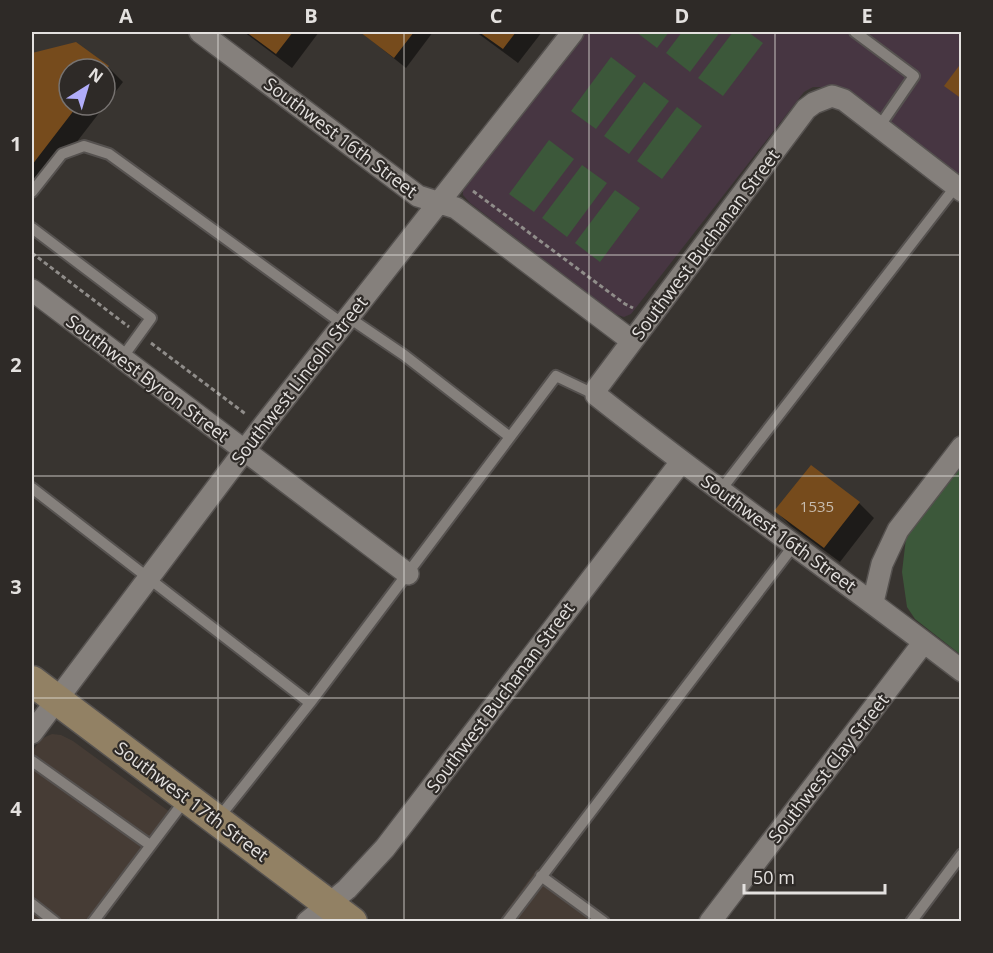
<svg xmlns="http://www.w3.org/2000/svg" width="993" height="953" font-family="'Open Sans',sans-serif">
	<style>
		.built { fill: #463c35 }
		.education { fill: #473642 }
		.green { fill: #3c583a }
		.shadow { fill: #0007; fill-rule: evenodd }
		.building { fill: #764b1c }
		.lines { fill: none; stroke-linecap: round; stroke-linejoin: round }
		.lane-casing { stroke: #565250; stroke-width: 14 }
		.street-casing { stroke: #565250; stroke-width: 24 }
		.secondary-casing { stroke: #565250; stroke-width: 33 }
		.path { stroke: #908d8a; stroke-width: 3; stroke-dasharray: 4.5 3; stroke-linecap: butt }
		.lane { stroke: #85807c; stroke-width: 10 }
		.street { stroke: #85807c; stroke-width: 21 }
		.secondary { stroke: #928164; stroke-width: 30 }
		.grid { fill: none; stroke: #e4e1df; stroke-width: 1.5; stroke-opacity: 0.55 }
		.labels { text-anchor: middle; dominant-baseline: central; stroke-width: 4.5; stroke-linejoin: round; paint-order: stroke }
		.number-label { font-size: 15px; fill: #c8bcae }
		.street-label { font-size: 18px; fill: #e4e1df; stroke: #2e2a27 }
		.neatline { fill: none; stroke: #e4e1df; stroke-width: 2 }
		.grid-label { font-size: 20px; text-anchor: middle; font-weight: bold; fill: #e4e1df }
	</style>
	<rect width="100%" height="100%" fill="#383430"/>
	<!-- built -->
	<path class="built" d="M52,734L61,735L73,741L178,818L100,921H32V752L41,739Z
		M537,869L607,921L498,922Z"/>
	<!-- education -->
	<path class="education" d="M583,32H961V178L829,87H813L804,92L631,314L624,317L615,314L470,203L463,195V186Z"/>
	<!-- green -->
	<path class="green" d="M636,32H669L657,48Z
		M682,32H720L690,72L666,53Z
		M733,32H748L763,43L723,96L698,78Z
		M611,57L636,76L596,129L571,111Z
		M644,82L669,101L629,154L604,136Z
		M677,107L702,126L662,179L637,161Z
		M549,140L574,159L534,212L509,194Z
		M582,165L607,183L567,237L542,218Z
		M615,190L640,208L600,262L575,243Z
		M961,463V655L915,619L907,607L902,572L906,538L915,523Z"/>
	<!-- shadow -->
	<path class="shadow" d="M244,32H319L292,68Z
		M361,32H433L406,68Z
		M476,32H542L518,63Z
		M76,43L108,67L123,82L32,200V54ZM69,69H105V105H69Z
		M859,503L874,518L840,562L791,526L776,511Z"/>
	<!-- building -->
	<path class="building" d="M246,32H293L276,54Z
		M360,32H414L394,58Z
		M479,32H516L503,49Z
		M76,42L109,66L106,69H69V105H78L32,165V53Z
		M962,62V99L944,86Z
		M811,465L860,502L824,548L774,511Z"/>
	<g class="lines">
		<!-- lane casing -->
		<g class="lane-casing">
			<path id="lane" d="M855,32L914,76L879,127
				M32,192L62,154L84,146L109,154L343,324
				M32,228L151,318L122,358
				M348,317L404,355L510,437
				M32,488L310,703
				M720,491L956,186
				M32,761L150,845
				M217,820L310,703L556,376L596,395
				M541,876L604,922
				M32,904L55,922
				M93,922L185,800
				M507,922L794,545
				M911,922L962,854"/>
		</g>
		<!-- street casing -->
		<g class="street-casing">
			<path id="street" d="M200,32L418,196L456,208L632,341
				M962,191L844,100L832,96L814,103L806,109L597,388L596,395C716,490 841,578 962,671
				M32,290L408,574
				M873,602L882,564L898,530L962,447
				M32,733L263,426L573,32
				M307,922L347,889L385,848L681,462
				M710,922L924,642"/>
		</g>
		<!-- secondary casing -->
		<g class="secondary-casing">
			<path id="secondary" d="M32,681L352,922"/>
		</g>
		<!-- path -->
		<path class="path" d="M473,191L625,304L633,308
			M32,253L129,327
			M151,343L247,415"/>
		<!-- lane -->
		<use href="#lane" class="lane"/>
		<!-- street -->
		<use href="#street" class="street"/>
		<!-- secondary -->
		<use href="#secondary" class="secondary"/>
	</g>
	<!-- grid -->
	<path class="grid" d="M218,32V922M404,32V922M589,32V922M775,32V922M32,255H962M32,476H962M32,698H962"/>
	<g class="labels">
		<!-- number labels -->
		<g class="number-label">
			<text x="817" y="506">1535</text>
		</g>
		<!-- street labels -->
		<g class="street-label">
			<text transform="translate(341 137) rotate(37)">Southwest 16th Street</text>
			<text transform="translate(705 244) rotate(-53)">Southwest Buchanan Street</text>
			<text transform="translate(148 378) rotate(37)">Southwest Byron Street</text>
			<text transform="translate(299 380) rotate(-52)">Southwest Lincoln Street</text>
			<text transform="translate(779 533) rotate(36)">Southwest 16th Street</text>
			<text transform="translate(500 697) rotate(-53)">Southwest Buchanan Street</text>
			<text transform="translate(828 768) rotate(-52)">Southwest Clay Street</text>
			<text transform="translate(192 801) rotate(37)">Southwest 17th Street</text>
		</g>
	</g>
	<!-- border -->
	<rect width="993" height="953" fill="none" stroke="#2e2a27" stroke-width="66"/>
	<!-- north arrow -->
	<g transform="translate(87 87) rotate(37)"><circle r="28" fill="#2e2a27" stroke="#777371" stroke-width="1.5"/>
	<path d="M0-4.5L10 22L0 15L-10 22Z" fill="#b1adfa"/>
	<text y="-9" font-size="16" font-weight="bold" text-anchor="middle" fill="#e4e1df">N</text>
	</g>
	<!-- scale -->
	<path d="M744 884v9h141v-9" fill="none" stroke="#e4e1df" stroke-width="3"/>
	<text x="753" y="884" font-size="18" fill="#e4e1df" stroke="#2e2a27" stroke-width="4.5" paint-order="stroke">50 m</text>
	<rect x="33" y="33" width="927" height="887" class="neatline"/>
	<g class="grid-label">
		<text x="126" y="23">A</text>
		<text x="311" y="23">B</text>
		<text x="496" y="23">C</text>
		<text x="682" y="23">D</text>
		<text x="867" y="23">E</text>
		<text x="16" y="151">1</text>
		<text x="16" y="372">2</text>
		<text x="16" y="594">3</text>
		<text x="16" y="816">4</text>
	</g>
</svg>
